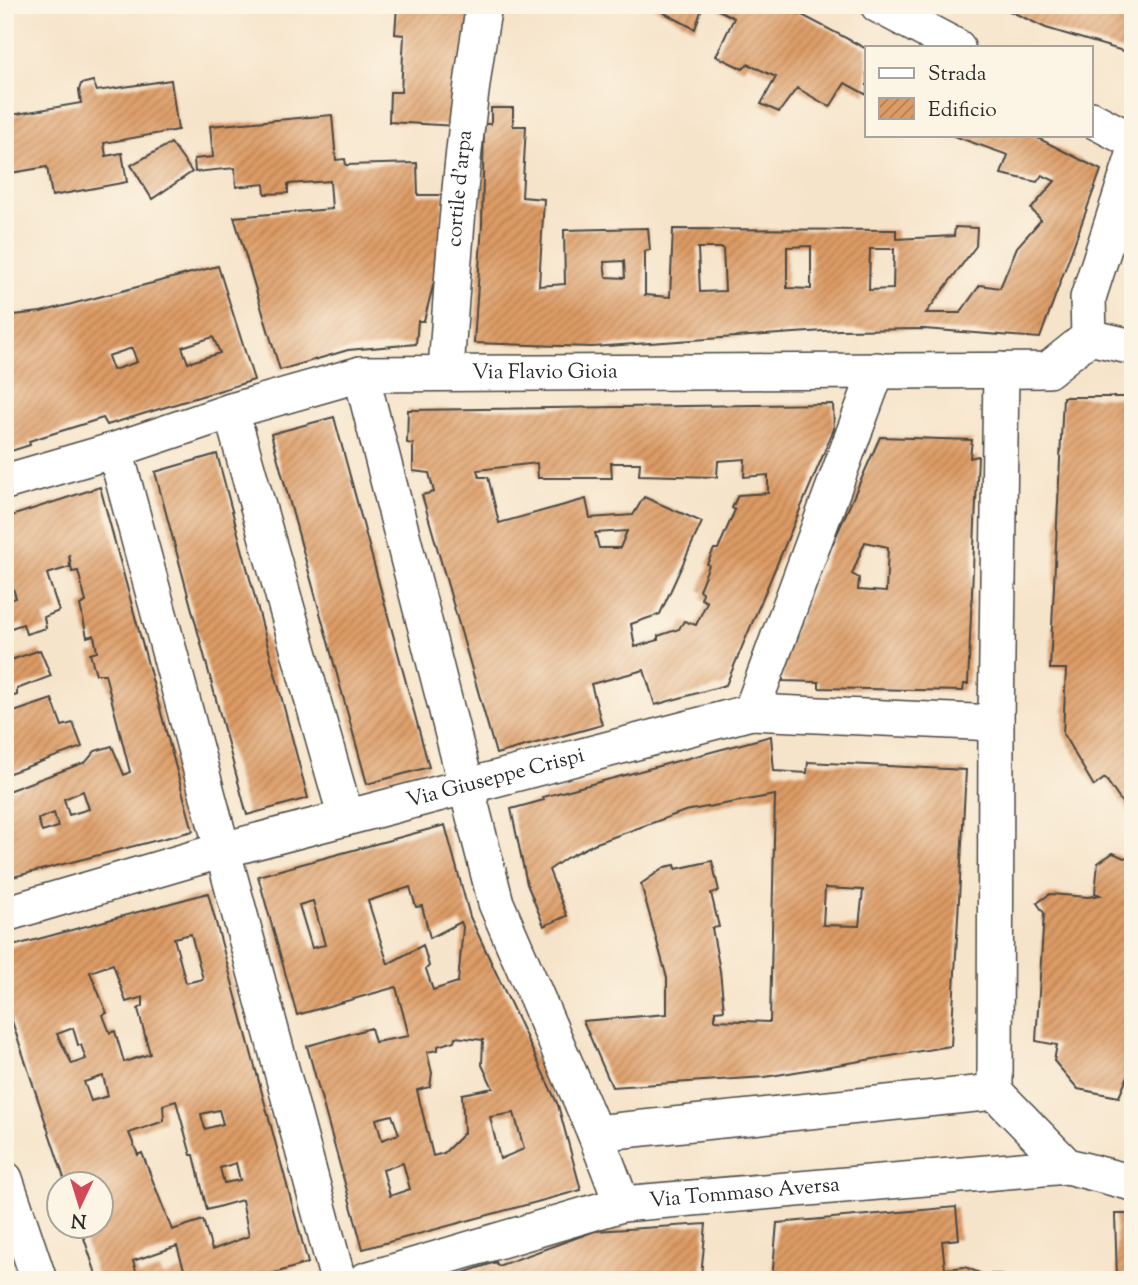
<svg xmlns="http://www.w3.org/2000/svg" width="1138" height="1285" font-family="'Sorts Mill Goudy',serif">
	<style>
		.building { fill: url(#building-hatch); fill-rule: evenodd }
		.lines { fill: none; stroke-linecap: round; stroke-linejoin: round }
		.street-casing { stroke: #494743; stroke-width: 38 }
		.street { stroke: #fff; stroke-width: 35 }
		.labels { text-anchor: middle; dominant-baseline: central; stroke-width: 5; stroke-linejoin: round; paint-order: stroke }
		.street-label { font-size: 21px; fill: #2b2b2b; stroke: #fcf5e5 }
	</style>
	<defs>
		<pattern id="building-hatch" width="6" height="6" patternUnits="userSpaceOnUse" patternTransform="scale(1.75)"><rect width="6" height="6" fill="#dd9b65"/><path d="M-1 1l2-2M0 6l6-6M5 7l2-2" fill="none" stroke="#b37f53"/></pattern>
	</defs>
	<rect width="100%" height="100%" fill="#fcf5e5"/>
	<filter id="ink" filterUnits="userSpaceOnUse"><feTurbulence type="fractalNoise" baseFrequency=".0143" numOctaves="2"/><feDisplacementMap in="SourceGraphic" scale="14" xChannelSelector="R" yChannelSelector="G"/><feConvolveMatrix kernelMatrix="1 2 1 2 8 2 1 2 1" color-interpolation-filters="sRGB"/></filter>
	<filter id="wash" filterUnits="userSpaceOnUse"><feTurbulence type="fractalNoise" baseFrequency=".00686" numOctaves="4" result="noise"/><feDisplacementMap in="SourceGraphic" scale="28" xChannelSelector="R" yChannelSelector="G"/><feGaussianBlur stdDeviation="1.57" result="paint"/><feColorMatrix in="noise" values="0 0 0 0 0 0 0 0 0 0 0 0 0 0 0 0 0 1.4 0 .05"/><feComposite in="paint" operator="in"/></filter>
	<g filter="url(#wash)">
		<rect width="100%" height="100%" fill="#f6e4ca"/>
		<g id="blocks">
			<!-- building -->
			<path class="building" d="M478,5L456,126L389,122L390,92H401L404,35L395,34L397,6Z
				M649,5H703L695,29Z
				M709,5H783L867,49V95L845,83L830,107L797,88L779,112L761,104L776,77L748,64L743,69L716,56L734,18Z
				M997,5H1133V54L1046,28Z
				M171,80L178,130L104,143L106,156L122,153L127,182L52,196L47,167L5,174V116L81,103L79,90L81,84L93,81L97,91Z
				M491,108H513V126H526L522,197L544,199L539,286L565,284L564,230L648,228L650,250L645,251V295L670,297L673,229L896,230V239L954,236L955,227L977,228L976,246L926,313H960L980,285L1000,288L1017,247L1041,220L1031,209L1055,181L1042,175L1037,182L1001,174L1008,155L951,135H1032L1101,170L1040,338L924,329L839,330L592,347L474,343L482,225L484,124H491ZM811,246V289L787,288V247ZM698,248H723L725,291L700,292ZM870,249H894L893,289L869,290ZM624,261L625,278L606,277L604,262Z
				M332,115L336,160L345,159L346,165L417,163L418,195H444L438,266L424,321H418L416,344L348,350L280,370L234,217L332,209L330,181L288,184V193L265,194L264,184L236,187L235,168L195,172L194,159L213,157L210,126Z
				M171,143L192,172L152,199L131,165Z
				M218,266L254,380L107,425L103,418L29,441L30,445L5,453V316L41,312ZM213,337L220,353L188,363L182,347ZM132,348L137,362L113,370L108,356Z
				M1063,397H1133V607L1127,629L1133,631V819L1105,778L1094,786L1063,734L1066,669H1050Z
				M833,404L834,429L726,685L655,705L644,670L591,684L602,725L496,754L422,495L434,492L429,473L413,471V444L407,443L408,410ZM745,459L744,477L768,475V493L738,495L732,508L735,510L718,549H714L707,564L709,565L699,590L703,593L701,599L707,602L696,625L684,621L679,629L658,636V640L635,647L631,624L660,614L702,522L644,497L633,515L590,518L586,499L499,523L488,477H479L477,470L537,463L538,478H612L611,463H640L639,475L717,477L718,461ZM627,531L620,548H599L595,533Z
				M334,417L429,767L367,784L271,434Z
				M880,437L972,440L970,458L978,456L968,684H964L963,691L819,688V682L783,681L782,658ZM865,542L888,547L886,592L858,590L859,578L852,574Z
				M217,454L308,798L247,815L155,472Z
				M100,487L193,831L5,879V792L86,762L95,751L112,746L124,775L130,772L105,674H96L90,654L97,652L94,635L87,637L80,605L86,602L78,571L72,572L69,554L70,567L47,574L59,611L44,617L46,628L26,634L23,624L8,629L11,641L5,643V602L16,598L9,576L7,577L5,574V518ZM83,791L89,809L69,815L64,799ZM54,813L58,827L42,832L38,819Z
				M40,650L51,676L17,689V695L5,699V662Z
				M52,699L62,726L73,723L82,747L7,774L5,770V715Z
				M771,736L774,771L807,773L808,762L966,770L951,1046L765,1077L612,1087L583,1021L667,1014V978L641,884L665,867L675,865L676,869L712,861L719,891L711,893L719,927L712,928L720,971L724,1010L715,1011V1020L770,1022L775,795L685,811L594,844L566,858L549,870L567,916L544,926L527,884L511,809L544,800L543,797ZM825,888L863,890L859,926L823,925Z
				M445,825L470,917L558,1105L581,1190L363,1249L307,1046L371,1028L375,1042L409,1036L396,987L297,1015L258,876ZM410,887L416,907L422,906L430,938L461,922L463,927L458,982L433,990L426,969L429,966L423,945L388,964L368,901ZM313,901L325,945L312,948L299,905ZM455,1037L483,1040L482,1065L493,1088L462,1094L464,1133L444,1153L433,1156L417,1090L430,1087L432,1073L427,1052L438,1050V1046L454,1041ZM514,1113L524,1149L500,1159L490,1117ZM392,1115L399,1134L382,1140L376,1119ZM403,1163L410,1189L390,1196L383,1170Z
				M1113,853L1124,858L1133,855V1064L1119,1097L1078,1089L1054,1061L1057,1045L1036,1041L1044,913L1037,903L1050,894L1088,897L1100,895L1095,893L1098,863Z
				M208,893L308,1263L251,1280H98L80,1226H102V1184H66L5,1000V948ZM191,934L203,979L186,983L174,938ZM113,964L126,1002L143,997V1006L138,1009L150,1054L124,1062L115,1031L110,1033L103,1015L107,1013L90,972ZM73,1028L78,1045H81L86,1059L72,1064L57,1034ZM103,1076L108,1096L91,1101L84,1082ZM176,1101L191,1155H194L207,1210L242,1200L249,1236L212,1250L203,1220L172,1230L142,1153L138,1155L129,1133L164,1121L163,1105ZM219,1110L223,1124L205,1129L201,1114ZM236,1163L240,1180L224,1183L220,1168ZM177,1246L184,1269L163,1276L160,1269L138,1277L133,1261Z
				M956,1207L959,1239L942,1241L945,1269L965,1267L982,1274H1001L999,1280H772L777,1223Z
				M1115,1214H1133V1280H1117Z
				M706,1224L701,1276H695V1280H442L496,1262L498,1266L595,1231Z"/>
		</g>
	</g>
	<g filter="url(#ink)">
		<use href="#blocks" fill-opacity="0" stroke="#494743" stroke-width="2"/>
		<g class="lines">
			<!-- street casing -->
			<g class="street-casing">
				<g id="street">
					<path d="M878,5L957,47"/>
					<path d="M1091,119L1133,141"/>
					<path d="M1089,337L1088,298L1133,158"/>
					<path d="M1089,337L1133,347"/>
					<path d="M1001,370L996,723L995,1092L1067,1166"/>
					<path id="s1" d="M446,372C454,248 463,128 484,5"/>
					<path d="M361,374L496,903L595,1133L622,1204"/>
					<path d="M231,411L346,818"/>
					<path d="M115,450L338,1280"/>
					<path id="s2" d="M5,482L115,450L231,411L361,374L1048,370L1089,337"/>
					<path d="M751,712L877,370"/>
					<path id="s3" d="M5,914L223,850L751,712L996,723"/>
					<path d="M595,1133L995,1092"/>
					<path d="M5,1179L39,1280"/>
					<path id="s4" d="M366,1280L622,1204L1067,1166L1133,1183"/>
				</g>
			</g>
			<!-- street -->
			<use href="#street" class="street"/>
		</g>
	</g>
	<g class="labels">
		<!-- street labels -->
		<g class="street-label">
			<text stroke="none"><textPath href="#s1" startOffset="184">cortile d'arpa</textPath></text>
			<text stroke="none"><textPath href="#s2" startOffset="556">Via Flavio Gioia</textPath></text>
			<text stroke="none"><textPath href="#s3" startOffset="509">Via Giuseppe Crispi</textPath></text>
			<text stroke="none"><textPath href="#s4" startOffset="390">Via Tommaso Aversa</textPath></text>
		</g>
	</g>
	<!-- margin -->
	<rect width="1138" height="1285" fill="none" stroke="#fcf5e5" stroke-width="28"/>
	<!-- legend -->
	<rect x="865" y="46" width="228" height="91" fill="#fcf5e5" stroke="#a8a49b" stroke-width="2"/>
	<rect x="879" y="68" width="35" height="10" fill="#ffffff" stroke="#a8a49b" stroke-width="2"/>
	<text x="928" y="80" font-size="21" fill="#2b2b2b">Strada</text>
	<rect x="879" y="98" width="35" height="21" fill="url(#building-hatch)" stroke="#a8a49b" stroke-width="2"/>
	<text x="928" y="116" font-size="21" fill="#2b2b2b">Edificio</text>
	<!-- north arrow -->
	<g transform="translate(80 1205) rotate(184)"><circle r="33" fill="#fcf5e5" stroke="#a8a49b" stroke-width="2"/>
	<path d="M0-5L12 26L0 18L-12 26Z" fill="#d1495b"/>
	<text y="-10" font-size="19" font-weight="bold" text-anchor="middle" fill="#2b2b2b">N</text>
	</g>
</svg>
